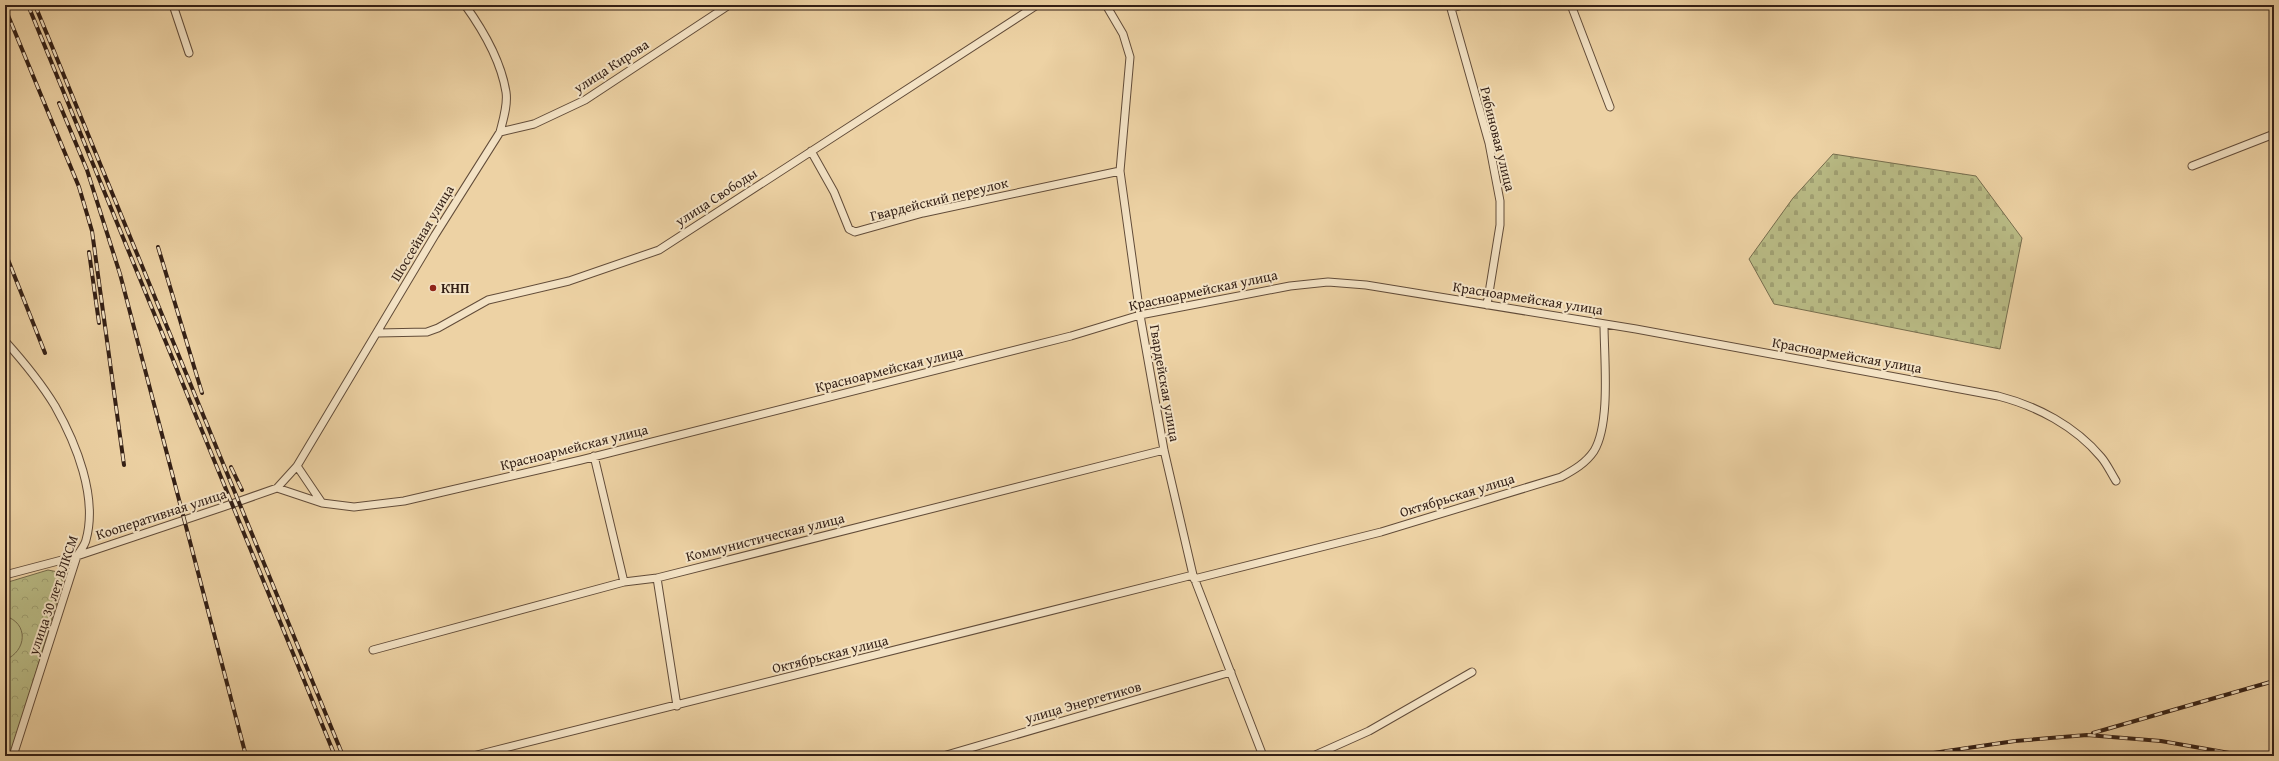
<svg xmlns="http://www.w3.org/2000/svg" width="2279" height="761" font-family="'Gentium Book Plus',serif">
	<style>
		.forest { fill: url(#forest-crowns); stroke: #766d4d }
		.cemetery { fill: url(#cemetery-stones); stroke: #766d4d }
		.garden { fill: #b9bb85; stroke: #766d4d }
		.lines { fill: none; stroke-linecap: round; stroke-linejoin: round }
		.minor-casing { stroke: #624c39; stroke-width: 9 }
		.minor { stroke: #f3e2c4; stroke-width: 7 }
		.rail-casing { stroke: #331f15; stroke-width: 4 }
		.rail { stroke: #f3e2c4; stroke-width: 2.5; stroke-dasharray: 8; stroke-linecap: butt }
		.poi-dot { fill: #8f2418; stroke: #f3e2c4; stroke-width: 1.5 }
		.labels { text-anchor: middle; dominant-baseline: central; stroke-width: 4; stroke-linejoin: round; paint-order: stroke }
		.street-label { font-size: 14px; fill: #331f15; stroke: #f3e2c4 }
		.poi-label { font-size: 14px; font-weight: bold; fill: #331f15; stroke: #f3e2c4; text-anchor: start }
	</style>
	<defs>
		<pattern id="forest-crowns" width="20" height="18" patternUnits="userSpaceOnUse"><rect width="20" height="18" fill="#b9bb85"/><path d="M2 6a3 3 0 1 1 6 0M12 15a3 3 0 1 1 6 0" fill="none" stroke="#a0a072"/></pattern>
		<pattern id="cemetery-stones" width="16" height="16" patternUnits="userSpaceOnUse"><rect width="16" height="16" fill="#b9bb85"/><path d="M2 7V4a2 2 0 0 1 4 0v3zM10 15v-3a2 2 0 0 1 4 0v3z" fill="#a0a072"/></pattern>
	</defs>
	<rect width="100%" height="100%" fill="#edd2a4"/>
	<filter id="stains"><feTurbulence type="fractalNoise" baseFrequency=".005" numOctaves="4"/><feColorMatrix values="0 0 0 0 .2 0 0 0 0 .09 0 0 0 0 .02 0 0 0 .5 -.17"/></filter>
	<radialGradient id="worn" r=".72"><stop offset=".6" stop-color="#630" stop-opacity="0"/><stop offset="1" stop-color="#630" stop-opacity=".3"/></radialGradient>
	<!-- forest -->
	<path class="forest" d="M48,570L58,572L63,582L11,756H5V583Z"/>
	<!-- cemetery -->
	<path class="cemetery" d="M1833,154L1976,176L2022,238L2000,349L1774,304L1749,259L1793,198Z"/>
	<!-- garden -->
	<path class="garden" d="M5,616C29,623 27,651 5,660Z"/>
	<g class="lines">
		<!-- minor casing -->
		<g class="minor-casing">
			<path id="minor" d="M173,5L189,53
				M1106,5L1123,34L1130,57L1120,171L1140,315L1164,450L1193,575L1263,756
				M1450,5L1489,143L1500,201V225L1487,305
				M1571,5L1610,107
				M1451,8L1463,5
				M500,132L534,124L585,100L729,5
				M811,151L834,192L849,229L855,232L923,213L1120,171
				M2192,166L2274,134
				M378,333L427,332L438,328L488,300L569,281L659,250L1037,5
				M5,341C23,361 41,383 55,406C76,443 98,497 86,540C85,545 80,551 77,556L13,756
				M594,456L624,582
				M297,466L322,503L354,507L404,501L581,460L1071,336L1140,315L1290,286L1328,282L1366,285L1636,329L1998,396C2037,406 2075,426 2101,457C2107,464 2111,473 2116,481
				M277,488L297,466L435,235L500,132C503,120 508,105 506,92C501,61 483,30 465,5
				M5,575L77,556L223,507L277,488L322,503
				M657,578L677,706
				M1194,579L1381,532L1561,477C1574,470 1586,463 1594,451C1611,423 1604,357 1604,324
				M373,650L624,582L657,578L1164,450
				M473,756L1193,575
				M943,756L1231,672
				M1313,756L1369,731L1472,672"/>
		</g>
		<!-- minor -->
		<use href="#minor" class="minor"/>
		<!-- rail casing -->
		<g class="rail-casing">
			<path id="rail" d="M28,5L335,756
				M35,5L343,756
				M5,8L79,187L92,231L124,465
				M59,103L87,170L120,274L246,756
				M158,247L202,393
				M5,252L45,353
				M89,252L99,323
				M231,467L242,490
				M2093,733L2274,681
				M1913,756L2015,741L2087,735L2161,741L2235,754H2274"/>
		</g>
		<!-- rail -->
		<use href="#rail" class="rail"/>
	</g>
	<!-- markers -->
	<circle class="poi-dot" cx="433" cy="288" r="4"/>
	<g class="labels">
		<!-- street labels -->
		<g class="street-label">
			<text transform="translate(611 66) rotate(-33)">улица Кирова</text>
			<text transform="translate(1498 139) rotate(76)">Рябиновая улица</text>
			<text transform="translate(716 197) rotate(-33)">улица Свободы</text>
			<text transform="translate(939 199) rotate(-14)">Гвардейский переулок</text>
			<text transform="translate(422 233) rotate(-59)">Шоссейная улица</text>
			<text transform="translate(1203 290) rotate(-12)">Красноармейская улица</text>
			<text transform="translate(1528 298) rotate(9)">Красноармейская улица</text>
			<text transform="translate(1847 355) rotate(10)">Красноармейская улица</text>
			<text transform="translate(889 369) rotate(-14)">Красноармейская улица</text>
			<text transform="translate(1165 383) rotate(80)">Гвардейская улица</text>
			<text transform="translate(574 447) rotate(-14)">Красноармейская улица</text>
			<text transform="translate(1457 495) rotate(-17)">Октябрьская улица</text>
			<text transform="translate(161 514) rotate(-18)">Кооперативная улица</text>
			<text transform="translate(765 537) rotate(-14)">Коммунистическая улица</text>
			<text transform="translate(53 595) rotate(-71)">улица 30 лет ВЛКСМ</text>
			<text transform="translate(830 654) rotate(-14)">Октябрьская улица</text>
			<text transform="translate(1083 702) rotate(-16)">улица Энергетиков</text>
		</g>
		<!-- poi labels -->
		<g class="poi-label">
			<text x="441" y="288">КНП</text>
		</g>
	</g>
	<!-- margin -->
	<rect width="2279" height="761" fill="none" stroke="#edd2a4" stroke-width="20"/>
	<rect x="6" y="6" width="2267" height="749" fill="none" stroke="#331f15" stroke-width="2"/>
	<rect x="10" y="10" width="2259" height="741" fill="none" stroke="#331f15"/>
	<rect width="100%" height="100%" filter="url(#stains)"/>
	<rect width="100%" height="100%" fill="url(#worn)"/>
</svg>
